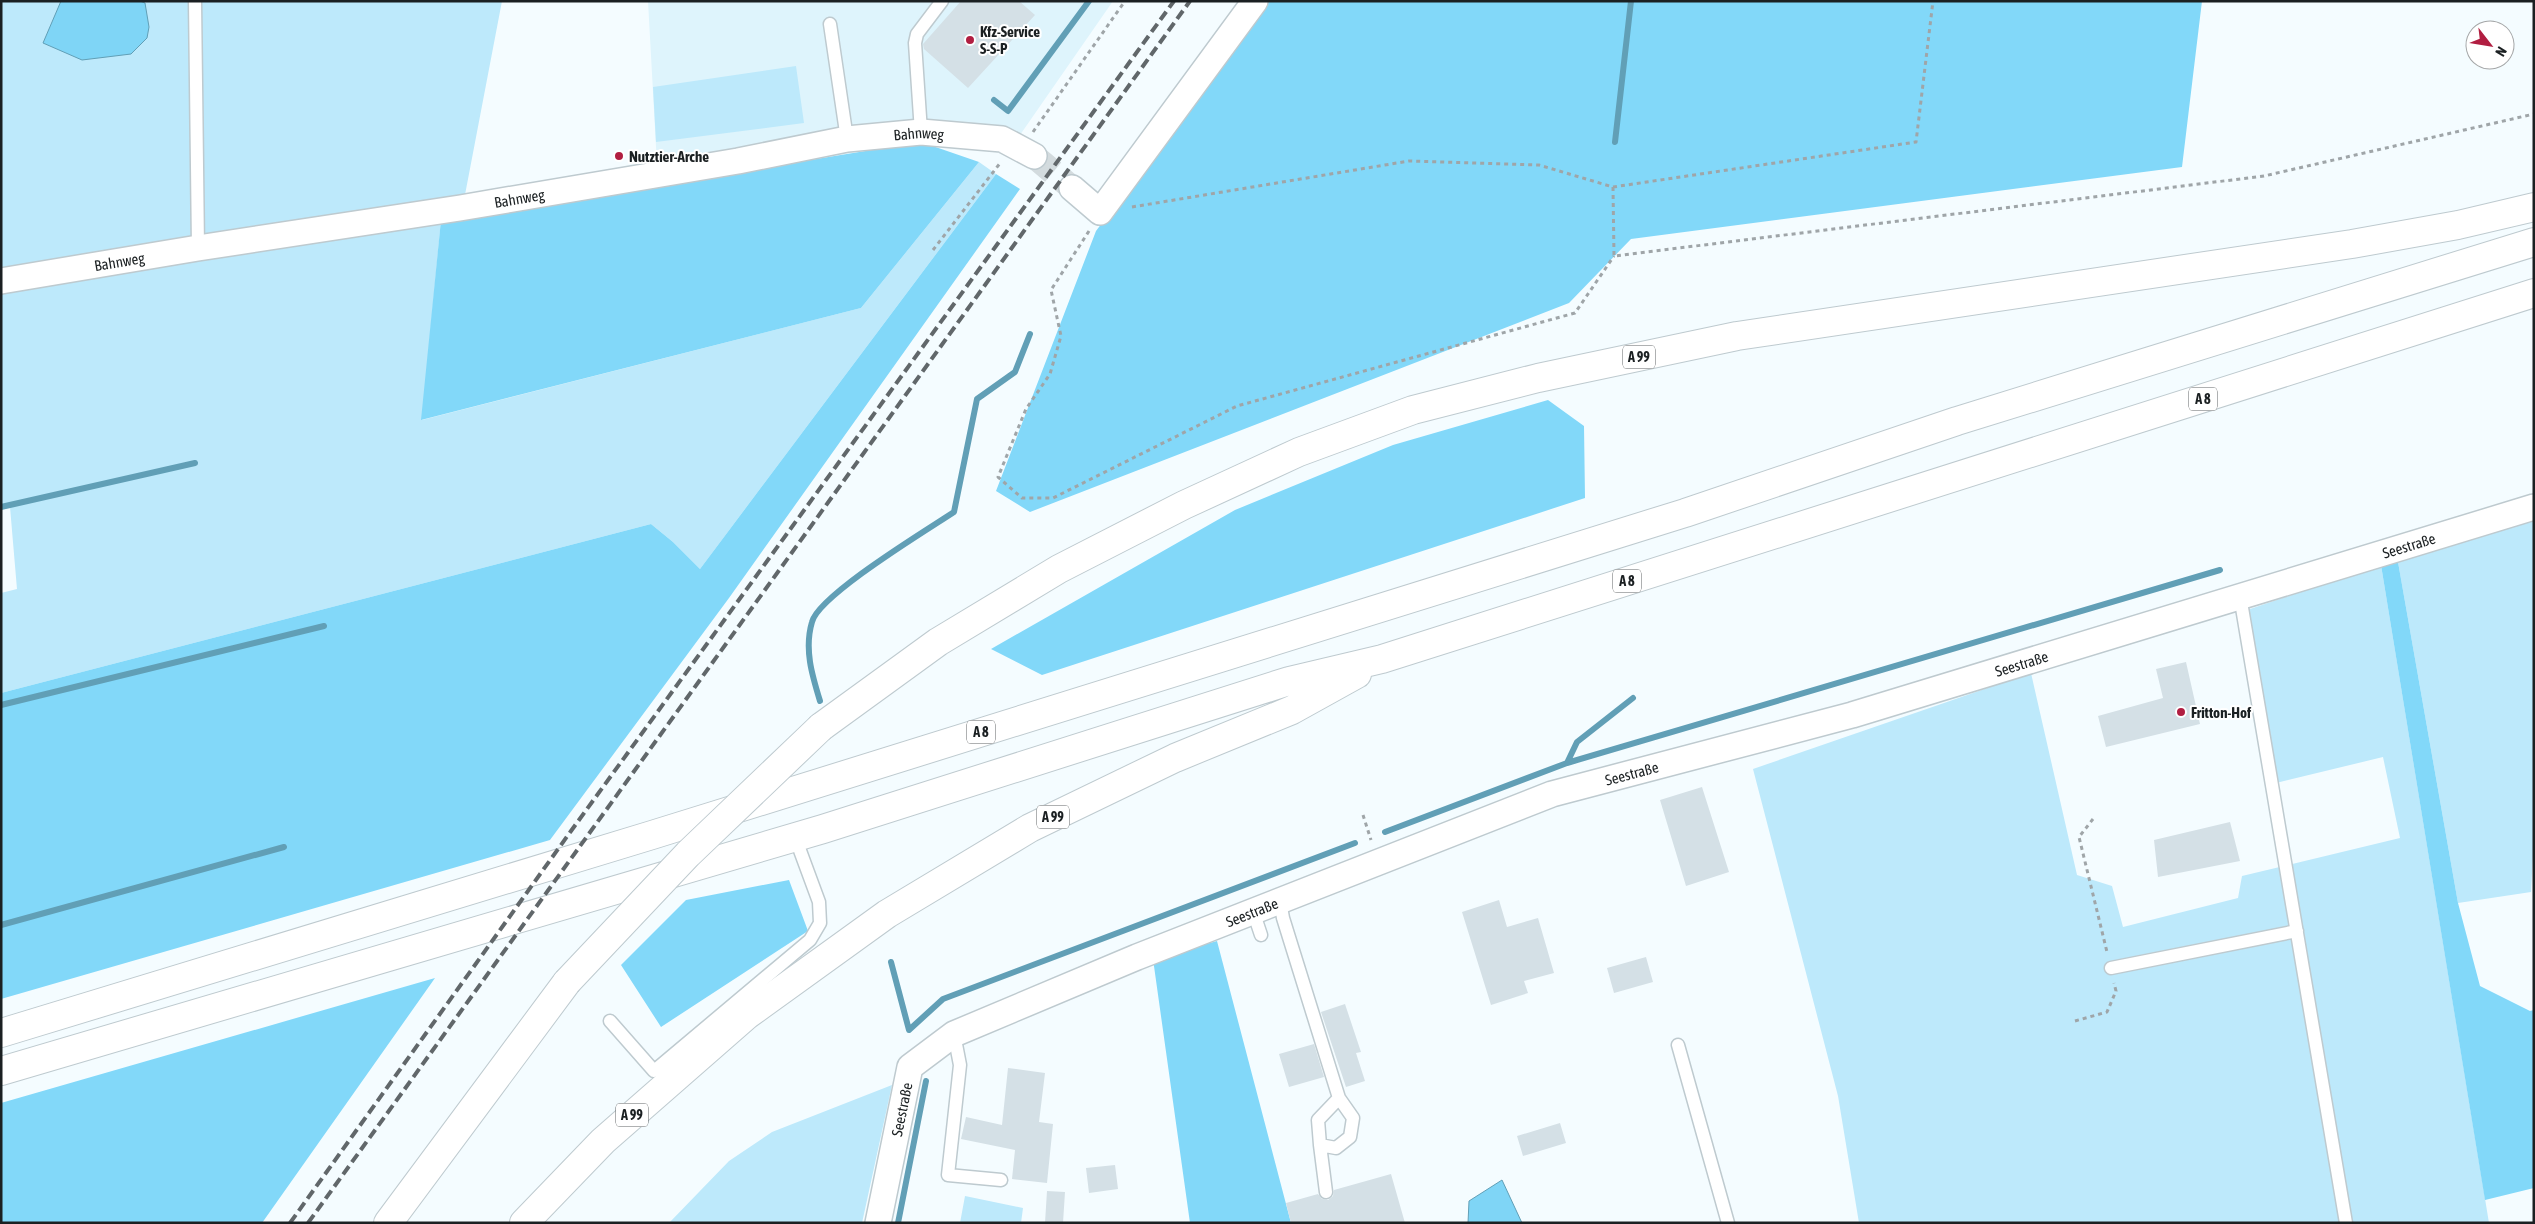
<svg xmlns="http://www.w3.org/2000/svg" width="2535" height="1224" font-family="'Asap Condensed',sans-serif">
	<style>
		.built { fill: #def4fc }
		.green { fill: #bde9fb }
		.forest { fill: #82d8f9 }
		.water { fill: #7fd5f6; stroke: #619fb6 }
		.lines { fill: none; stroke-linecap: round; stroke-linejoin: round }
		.stream { stroke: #619fb6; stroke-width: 6 }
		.building { fill: #d4e0e6 }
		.minor-tunnel { stroke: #d3dbde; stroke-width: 25; stroke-dasharray: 25 12; stroke-linecap: butt }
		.service-casing { stroke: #becacf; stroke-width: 15 }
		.minor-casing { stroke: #becacf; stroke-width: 28 }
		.motorway-casing { stroke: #becacf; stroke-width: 30 }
		.path { stroke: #9fa5a8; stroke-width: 3; stroke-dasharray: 4 4; stroke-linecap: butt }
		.service { stroke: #fff; stroke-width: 12 }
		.minor { stroke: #fff; stroke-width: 25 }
		.motorway { stroke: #fff; stroke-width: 28 }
		.rail { stroke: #61676a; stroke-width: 4; stroke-dasharray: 10 5; stroke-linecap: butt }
		.motorway-bridge-casing { stroke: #becacf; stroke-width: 30; stroke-linecap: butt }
		.motorway-bridge { stroke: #fff; stroke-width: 28 }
		.poi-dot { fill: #b11e41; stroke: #fff; stroke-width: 2 }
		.labels { text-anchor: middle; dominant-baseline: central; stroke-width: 4; stroke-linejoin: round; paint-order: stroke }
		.shield { fill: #fff; stroke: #5f6364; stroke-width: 1 }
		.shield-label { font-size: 14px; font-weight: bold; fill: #1b2022 }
		.poi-label { font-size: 15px; font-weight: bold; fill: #1b2022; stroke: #fff; text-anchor: start }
		.street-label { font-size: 15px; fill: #1b2022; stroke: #fff }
	</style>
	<rect width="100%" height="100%" fill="#f4fcff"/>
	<!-- built -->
	<path class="built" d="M648,1H1113L1011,148L921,142L658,183Z"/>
	<!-- green -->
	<path class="green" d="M1,1H502L464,200L1,272Z
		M796,66L804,123L656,142L653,87Z
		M979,162L996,174L700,569L673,542L651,524L1,693V593L17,589L10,507L1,509V291L441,220L422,420L861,308Z
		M2534,519V836L2531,892L2458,903L2398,562Z
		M2381,565L2489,1223H1859L1838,1096L1753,769L2031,673L2077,875L2112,886L2123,927L2238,898L2242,876L2400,838L2383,757L2276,783L2247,610Z
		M892,1085L862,1223H669L729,1161L772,1132Z
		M965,1196L1023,1208L1021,1223H960Z"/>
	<!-- forest -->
	<path class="forest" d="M1267,1H2202L2182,167L1631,239L1569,303L1030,512L996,491L1096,231Z
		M921,142L979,162L861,308L421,420L441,220Z
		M996,174L1020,189L729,598L550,840L1,999V693L651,524L673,542L700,569Z
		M1548,400L1584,426L1585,498L1042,675L991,649L1235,510L1393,445Z
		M2398,562L2458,903L2480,986L2530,1011L2534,1010V1188L2485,1200L2381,565Z
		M789,880L808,931L661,1027L621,965L686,900Z
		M1217,941L1291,1223H1190L1153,959Z
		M435,978L262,1223H1V1103Z"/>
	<!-- water -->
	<path class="water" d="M61,1H140L145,3L149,27L147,38L131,54L82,60L43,43Z
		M1502,1180L1522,1223H1468L1469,1201Z"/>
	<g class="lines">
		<!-- stream -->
		<path class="stream" d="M994,100L1008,111L1089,1
			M1615,142L1631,1
			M1,507L195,463
			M820,701C812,675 804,649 812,622C819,595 927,530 954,512L977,399L1015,372L1030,334
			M1,705L324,626
			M1567,763L2220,570
			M1385,832L1567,763L1577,742L1633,698
			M1,925L284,847
			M891,962L909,1030L943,999L1355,843
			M898,1223L926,1081"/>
	</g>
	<!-- building -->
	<path class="building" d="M961,1H1019L1035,15L968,88L924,49L923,44Z
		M2186,662L2200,724L2106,747L2098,716L2163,698L2156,669Z
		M1702,787L1729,872L1686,886L1660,800Z
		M2230,822L2240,861L2158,877L2154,840Z
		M1499,900L1507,927L1538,918L1554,973L1524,981L1528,993L1491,1005L1462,912Z
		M1646,957L1653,982L1614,993L1607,968Z
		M1345,1004L1361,1052L1356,1053L1365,1081L1346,1087L1321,1012Z
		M1314,1044L1324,1077L1289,1087L1279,1054Z
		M1008,1068L1045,1073L1039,1122L1053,1124L1047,1183L1012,1179L1015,1150L961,1139L966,1117L1002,1125Z
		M1560,1123L1566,1143L1523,1156L1517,1136Z
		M1115,1165L1118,1189L1089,1193L1086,1168Z
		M1391,1174L1405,1223H1291L1286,1203L1318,1194L1322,1199L1328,1200L1333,1196L1334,1190Z
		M1047,1191L1065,1192L1063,1223H1045Z"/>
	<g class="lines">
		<!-- minor-tunnel -->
		<path class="minor-tunnel" d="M1034,156L1072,188"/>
		<!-- service casing -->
		<g class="service-casing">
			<path id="service" d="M195,1L198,248
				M830,24L847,139
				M921,132L915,43L917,34L942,1
				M2240,596L2346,1223
				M1280,901L1283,918L1339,1098L1353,1118L1350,1137L1336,1148L1320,1145L1318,1120L1339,1098
				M1253,911L1261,935
				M2111,968L2297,931
				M610,1021L654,1071L810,940L820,923L819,902L795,837
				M954,1034L960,1065L948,1175L1001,1180
				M1678,1045L1728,1223
				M1320,1145L1326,1192"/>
		</g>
		<!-- minor casing -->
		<g class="minor-casing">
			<g id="minor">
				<path d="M1072,188L1100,212L1255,1"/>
				<path id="s1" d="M1,281L198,248L460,208L738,161L847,139L921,132L1002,139L1034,156"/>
				<path id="s2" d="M878,1223L910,1067L954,1034L1137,957L1552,794L1852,715L2534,507"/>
			</g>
		</g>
		<!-- motorway casing -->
		<g class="motorway-casing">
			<path id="motorway" d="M821,727L938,642L1059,569L1184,505L1299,452L1413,410L1538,378L1737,336L2352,244L2458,225L2534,207
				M1,1033L652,835L1685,513L1957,421L2534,242
				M1,1071L823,829L1289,681L1382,659L2534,293
				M388,1223L567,982
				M524,1223L603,1141L747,1015L887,914L1030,828L1175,758L1292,710L1357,674"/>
		</g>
		<!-- path -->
		<path class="path" d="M1033,132L1125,1
			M1613,187L1916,142L1933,1
			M1132,207L1409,161L1539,165L1613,187L1614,256L2264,176L2534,114
			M1089,231L1051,290L1061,336L1050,374L1026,409L998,477L1022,498H1053L1237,406L1575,313L1614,256
			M933,250L1001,162
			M1363,815L1371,840
			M2093,819L2079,837L2107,952
			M2075,1021L2107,1012L2116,991L2114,983"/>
		<!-- service -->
		<use href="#service" class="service"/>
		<!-- minor -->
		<use href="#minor" class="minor"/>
		<!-- motorway -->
		<use href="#motorway" class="motorway"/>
		<!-- rail -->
		<path class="rail" d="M290,1223L571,831L1174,1
			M308,1223L1190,1"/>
		<!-- motorway-bridge casing -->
		<g class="motorway-bridge-casing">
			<path id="motorway-bridge" d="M567,982L688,854L821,727"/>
		</g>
		<!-- motorway-bridge -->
		<use href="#motorway-bridge" class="motorway-bridge"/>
	</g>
	<!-- markers -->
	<g class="poi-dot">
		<circle cx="970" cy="40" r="5"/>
		<circle cx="619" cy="156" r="5"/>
		<circle cx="2181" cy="712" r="5"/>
	</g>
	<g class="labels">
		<!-- shield labels -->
		<g class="shield">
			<rect x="1623" y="345.5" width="32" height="23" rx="4"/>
			<rect x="2189" y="387.5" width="28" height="23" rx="4"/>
			<rect x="1613" y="569.5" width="28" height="23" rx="4"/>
			<rect x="967" y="720.5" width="28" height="23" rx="4"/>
			<rect x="1037" y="805.5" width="32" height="23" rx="4"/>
			<rect x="616" y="1103.5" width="32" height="23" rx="4"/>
		</g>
		<g class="shield-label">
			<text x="1639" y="357">A 99</text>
			<text x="2203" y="399">A 8</text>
			<text x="1627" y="581">A 8</text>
			<text x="981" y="732">A 8</text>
			<text x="1053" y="817">A 99</text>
			<text x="632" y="1115">A 99</text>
		</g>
		<!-- poi labels -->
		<g class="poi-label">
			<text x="980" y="31">Kfz-Service<tspan x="980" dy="17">S-S-P</tspan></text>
			<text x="629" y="156">Nutztier-Arche</text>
			<text x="2191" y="712">Fritton-Hof</text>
		</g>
		<!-- street labels -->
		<g class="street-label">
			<text stroke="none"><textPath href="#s1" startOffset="930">Bahnweg</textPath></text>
			<text stroke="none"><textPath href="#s1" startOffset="525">Bahnweg</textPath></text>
			<text stroke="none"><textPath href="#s1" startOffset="120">Bahnweg</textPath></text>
			<text stroke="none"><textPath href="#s2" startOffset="1751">Seestraße</textPath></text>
			<text stroke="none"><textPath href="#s2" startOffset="1346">Seestraße</textPath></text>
			<text stroke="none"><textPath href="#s2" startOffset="941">Seestraße</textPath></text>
			<text stroke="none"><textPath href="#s2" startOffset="536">Seestraße</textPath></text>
			<text stroke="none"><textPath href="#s2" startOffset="116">Seestraße</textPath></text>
		</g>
	</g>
	<!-- border -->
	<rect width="2535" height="1224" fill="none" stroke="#1b2022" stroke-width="5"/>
	<!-- north arrow -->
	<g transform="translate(2490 45) rotate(121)"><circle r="24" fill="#ffffff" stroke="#a4a6a7"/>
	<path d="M0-4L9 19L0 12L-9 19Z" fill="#b11e41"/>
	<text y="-8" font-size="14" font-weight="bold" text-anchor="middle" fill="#1b2022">N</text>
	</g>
</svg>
